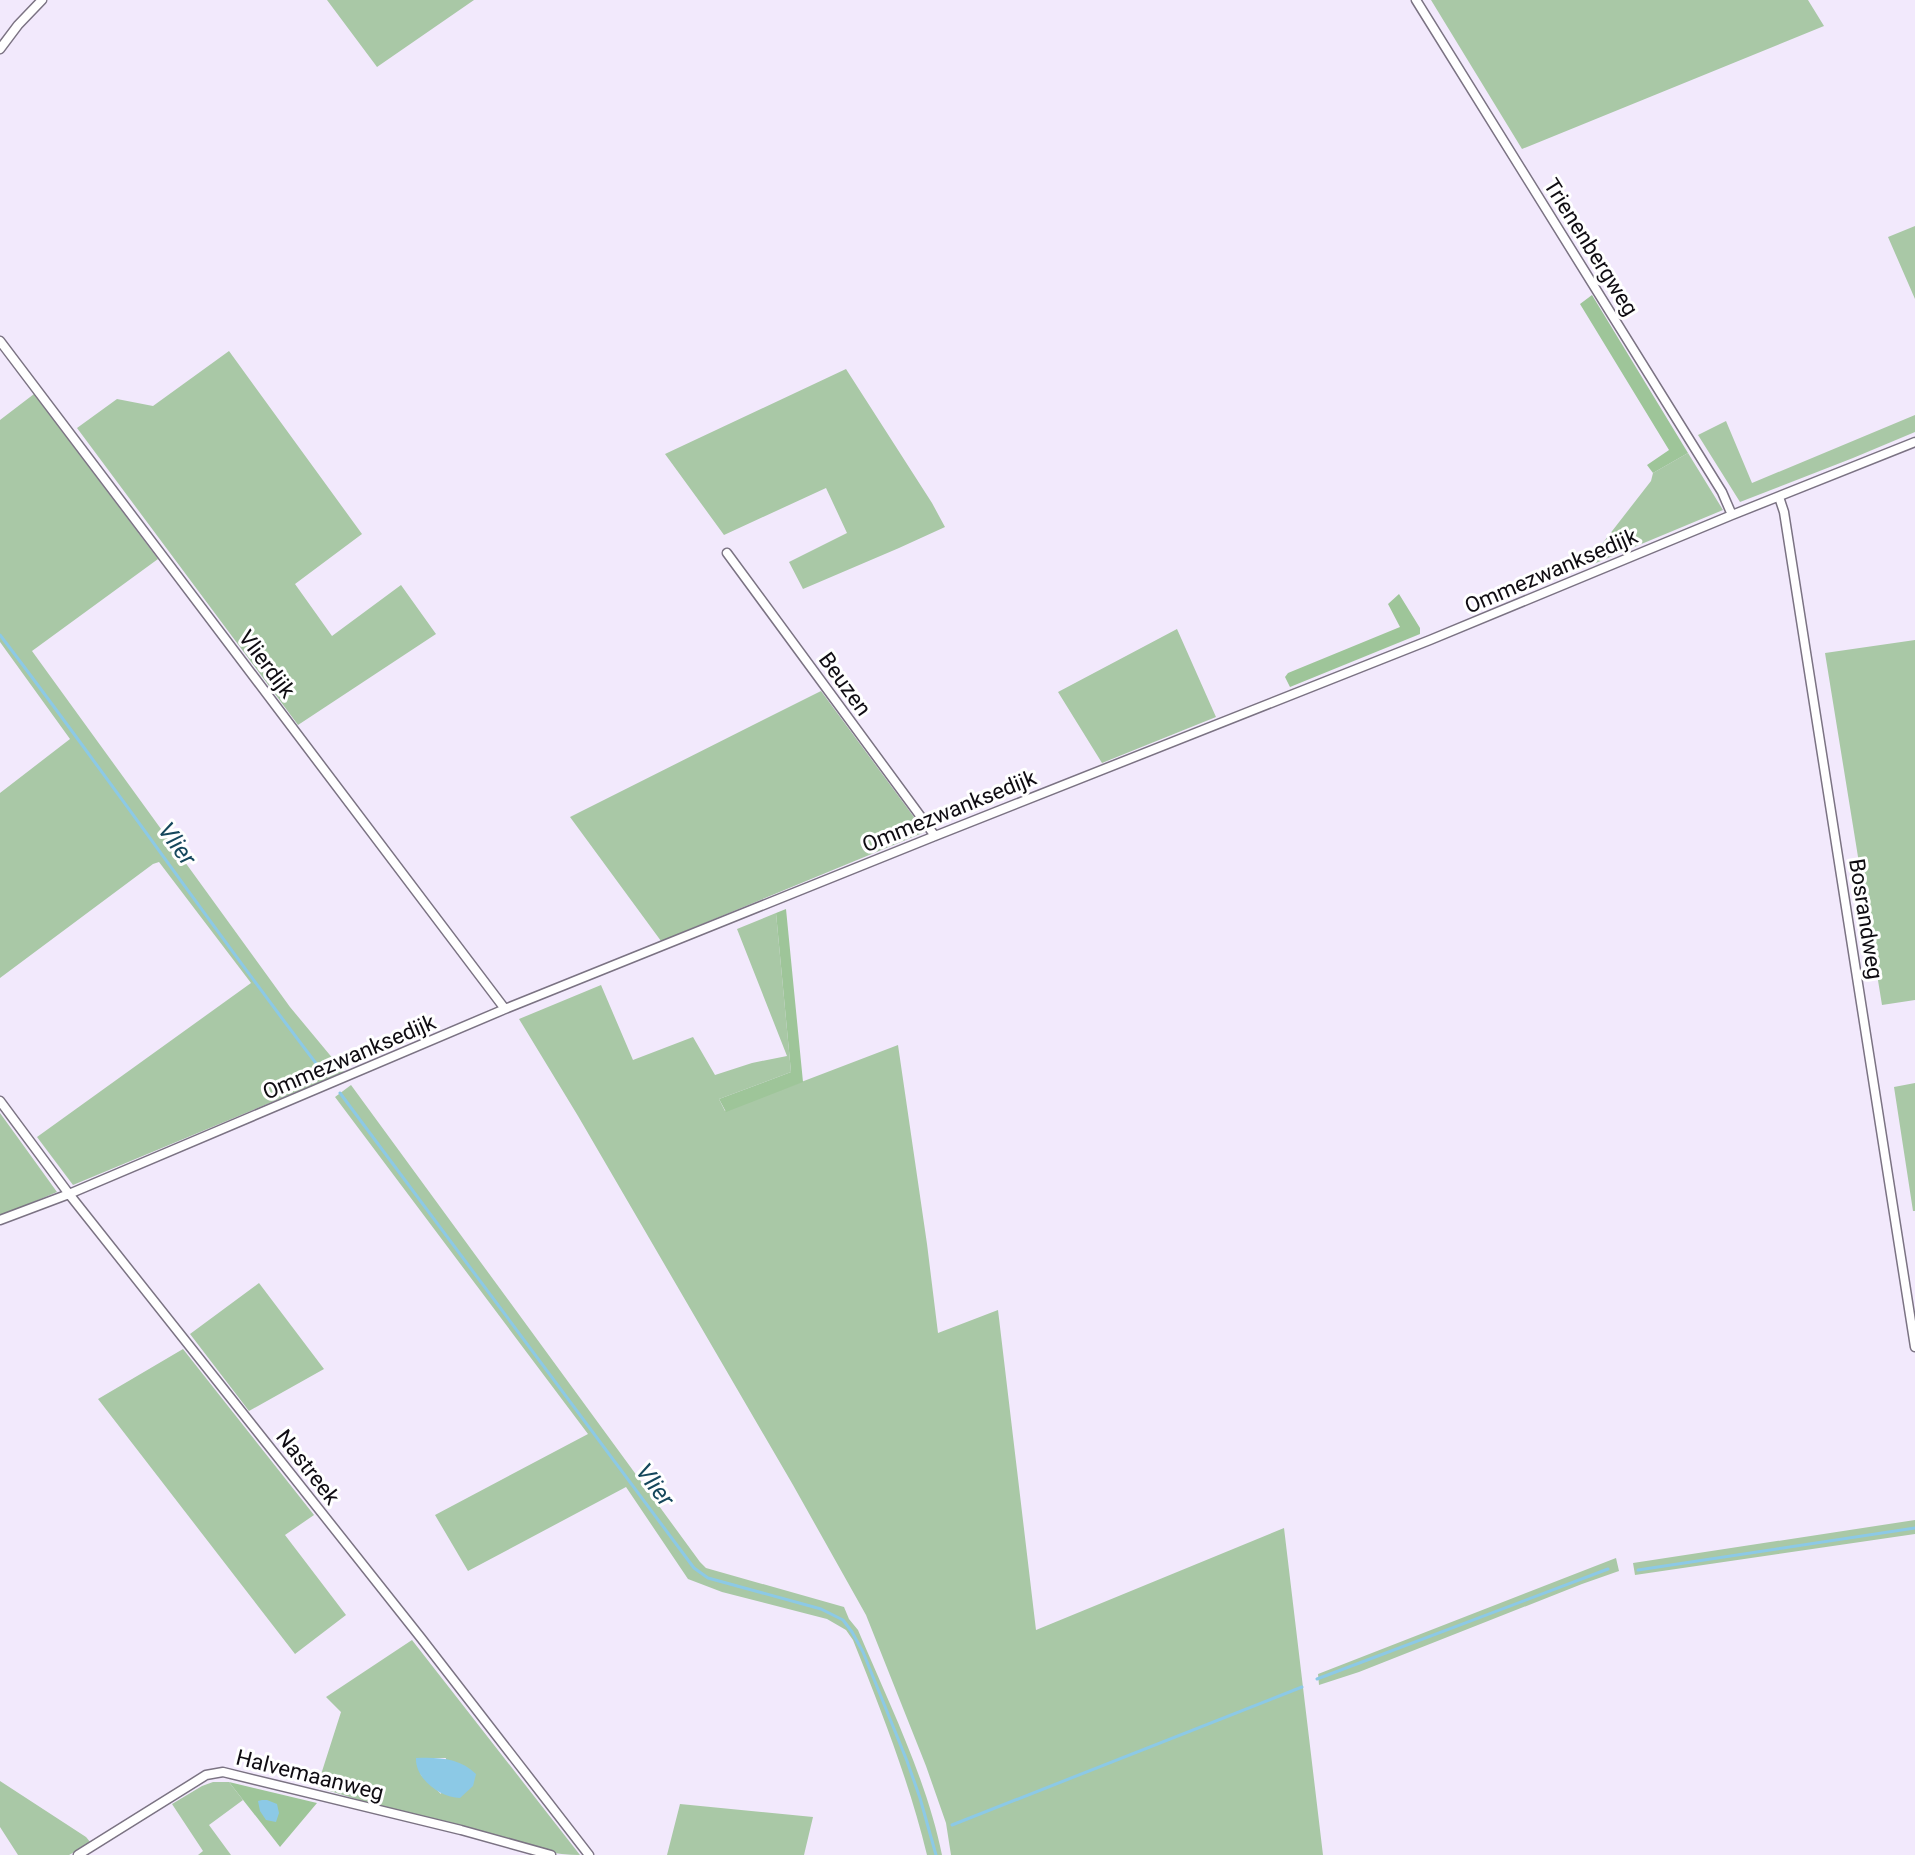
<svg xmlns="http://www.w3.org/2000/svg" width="1915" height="1855" font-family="Roboto,sans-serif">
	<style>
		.green { fill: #a9c8a6; fill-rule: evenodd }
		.forest { fill: #9ec599 }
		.water { fill: #8cc9e6 }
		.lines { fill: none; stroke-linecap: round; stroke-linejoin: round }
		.stream { stroke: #8cc9e6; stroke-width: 3 }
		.minor-casing { stroke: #7b7383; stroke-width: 11 }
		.minor { stroke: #fff; stroke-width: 8 }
		.labels { text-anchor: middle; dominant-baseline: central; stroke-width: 6; stroke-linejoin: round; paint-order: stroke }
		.street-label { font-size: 22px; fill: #0f0c12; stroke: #fff }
		.water-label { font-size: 24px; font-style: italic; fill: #15475c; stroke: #fff }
	</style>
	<rect width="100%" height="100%" fill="#f2e9fc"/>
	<!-- green -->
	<path class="green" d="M327,0H474L377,67Z
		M1431,0H1808L1824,26L1522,149Z
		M1915,226V299L1888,237Z
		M229,351L362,534L295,584L332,636L401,585L436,634L298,725L77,428L117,399L153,406Z
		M846,369L932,503L945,527L899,548L803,589L789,562L847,533L826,488L724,535L665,454Z
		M34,394L158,559L32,651L290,1007L344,1072L73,1185L37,1137L251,983L159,862L153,864L0,978V793L70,739L0,642V420Z
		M1915,415V432L1853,458L1740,502L1698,435L1726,421L1752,483Z
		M1688,453L1723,510L1591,565L1595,553L1651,481L1653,473Z
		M1177,629L1216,717L1102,763L1058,692Z
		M1915,640V1000L1882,1005L1825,653Z
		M821,691L925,832L661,941L570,817Z
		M776,913L791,1072L719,1099L725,1111L898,1045L927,1244L938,1333L998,1310L1036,1630L1284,1528L1323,1855H951L946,1823L926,1766L866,1615L793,1485L578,1116L519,1019L601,985L633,1060L693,1037L715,1075L752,1063L787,1056L737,929Z
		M1915,1083V1211H1913L1894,1087Z
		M351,1085L700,1562L706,1568L844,1607L849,1619L858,1630C888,1701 927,1780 942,1855H927C909,1781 881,1710 853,1640L846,1630L827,1619L722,1592L688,1579L626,1487L468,1571L435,1515L588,1434L335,1097Z
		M0,1113L57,1192L0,1216Z
		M259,1283L324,1369L249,1411L190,1334Z
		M183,1349L314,1515L285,1535L346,1615L295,1654L98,1399Z
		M1915,1520V1534L1635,1575L1633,1563Z
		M1616,1558L1619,1571L1582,1584L1359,1672L1319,1685L1318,1674Z
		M412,1640L580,1855C549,1855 519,1845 489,1837C431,1822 374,1805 317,1787L341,1712L326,1697ZM417,1758H446L441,1794L421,1775Z
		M0,1781L86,1837L91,1843L69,1855H18L0,1827Z
		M213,1782H229L243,1800L209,1825L231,1855H198L203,1851L172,1804L202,1786Z
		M680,1804L813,1817L804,1855H667Z"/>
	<!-- forest -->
	<path class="forest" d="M1592,295L1688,453L1653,473L1647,465L1669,450L1580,304Z
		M1399,594L1420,628V634L1290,687L1285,677L1288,673L1400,627L1388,604Z
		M786,909L803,1082L726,1112L719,1099L791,1072L776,913Z
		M229,1782L317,1803L280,1847Z"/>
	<!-- water -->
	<path class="water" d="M416,1758C438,1757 460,1758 476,1774L473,1786L460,1798C441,1798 415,1779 416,1758Z
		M262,1800H267L277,1804L279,1813L276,1822L266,1820L260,1811L258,1801Z"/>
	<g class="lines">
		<!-- stream -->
		<path class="stream" d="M0,635C111,780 214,931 325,1075
			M340,1093L694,1568L708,1578L821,1609L843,1620L852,1632L863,1652L907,1761L920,1798L936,1855
			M1638,1570L1915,1528
			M1317,1679L1608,1569
			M952,1825L1302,1687"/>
		<!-- minor casing -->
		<g class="minor-casing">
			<path id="minor" d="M1416,0L1722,492L1732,515
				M0,49L18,25L42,0
				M0,341L505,1009
				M1779,497L1784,512L1915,1347
				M727,553L935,836
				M0,1101L69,1194L421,1638L589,1855
				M0,1220L69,1194L505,1009L935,836L1430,640L1732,515L1915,442
				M78,1855L206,1775L223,1772L461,1830L551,1855"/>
		</g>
		<!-- minor -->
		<use href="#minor" class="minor"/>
	</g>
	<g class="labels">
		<!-- street labels -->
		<g class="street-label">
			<text transform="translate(1591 247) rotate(58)">Trienenbergweg</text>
			<text transform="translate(1551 571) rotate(-23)">Ommezwanksedijk</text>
			<text transform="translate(267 664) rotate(53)">Vlierdijk</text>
			<text transform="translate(845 684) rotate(54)">Beuzen</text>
			<text transform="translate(949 811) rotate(-22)">Ommezwanksedijk</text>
			<text transform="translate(1866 919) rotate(81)">Bosrandweg</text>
			<text transform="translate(349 1057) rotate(-23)">Ommezwanksedijk</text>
			<text transform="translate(308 1467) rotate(52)">Nastreek</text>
			<text transform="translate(310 1775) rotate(14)">Halvemaanweg</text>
		</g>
		<!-- water labels -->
		<g class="water-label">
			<text transform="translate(177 844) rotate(54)">Vlier</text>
			<text transform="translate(655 1485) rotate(53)">Vlier</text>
		</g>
	</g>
</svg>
